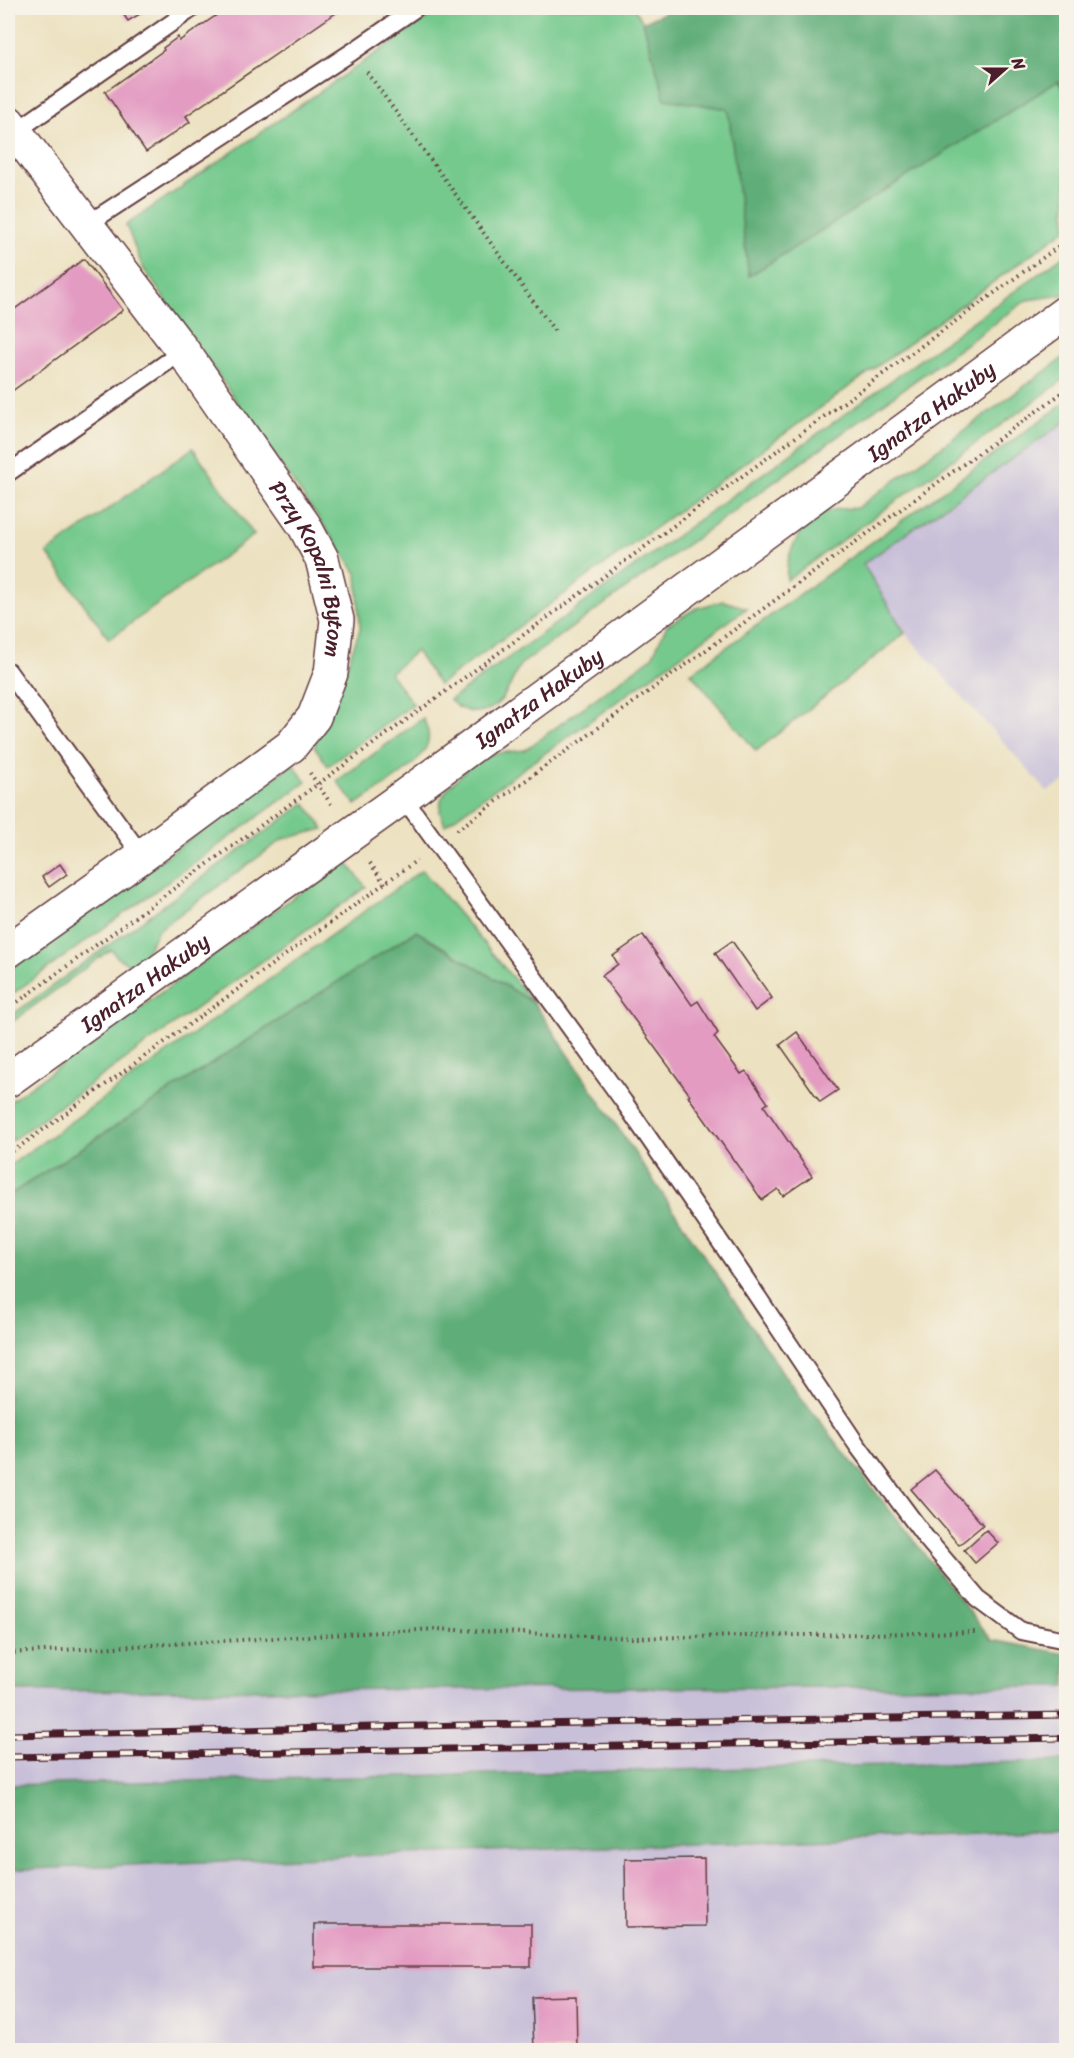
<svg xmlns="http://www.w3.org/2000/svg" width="1074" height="2058" font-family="Sriracha,sans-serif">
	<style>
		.industrial { fill: #c8bfd8 }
		.green { fill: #74c98d; stroke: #5f745c; stroke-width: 1.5 }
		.forest { fill: #5fad78; stroke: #546652; stroke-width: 1.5 }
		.building { fill: #e39bc2 }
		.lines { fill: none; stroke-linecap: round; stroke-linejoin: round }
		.service-casing { stroke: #623c41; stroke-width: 20 }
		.minor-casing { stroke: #623c41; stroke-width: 36 }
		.path { stroke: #623c41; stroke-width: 4; stroke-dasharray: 1.5 4.5; stroke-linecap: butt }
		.service { stroke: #fff; stroke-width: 16 }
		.minor { stroke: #fff; stroke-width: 33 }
		.rail-casing { stroke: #4a1f2b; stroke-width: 7 }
		.rail { stroke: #f7f3e8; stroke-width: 4.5; stroke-dasharray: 14; stroke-linecap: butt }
		.labels { text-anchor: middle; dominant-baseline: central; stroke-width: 4.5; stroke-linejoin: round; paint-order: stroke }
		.street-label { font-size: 22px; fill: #4a1f2b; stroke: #f7f3e8 }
	</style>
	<rect width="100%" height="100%" fill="#f7f3e8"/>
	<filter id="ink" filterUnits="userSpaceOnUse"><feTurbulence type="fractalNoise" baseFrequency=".0167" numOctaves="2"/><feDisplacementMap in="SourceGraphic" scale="12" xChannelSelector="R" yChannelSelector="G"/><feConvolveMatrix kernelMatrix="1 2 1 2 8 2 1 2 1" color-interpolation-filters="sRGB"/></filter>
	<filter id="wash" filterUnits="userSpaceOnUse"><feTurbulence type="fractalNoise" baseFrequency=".008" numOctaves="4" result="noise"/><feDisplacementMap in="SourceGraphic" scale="24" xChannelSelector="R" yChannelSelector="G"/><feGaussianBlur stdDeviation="1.35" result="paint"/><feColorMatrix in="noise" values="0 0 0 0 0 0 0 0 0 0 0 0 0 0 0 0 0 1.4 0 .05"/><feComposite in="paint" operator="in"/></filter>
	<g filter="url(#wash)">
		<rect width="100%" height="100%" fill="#ece1c0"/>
		<!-- industrial -->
		<path class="industrial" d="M1066,421V781L1047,791L905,633L863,564Z
			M1066,1686V1761L8,1785V1691Z
			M1066,1831V2050H8V1870L321,1857Z"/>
		<!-- green -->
		<path class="green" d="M442,8H634L643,22L665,98L728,109L749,276L1058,81L1066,94V229L439,685L416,651L390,673L413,704L328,766L314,746L331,710L360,629L357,573L143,268L126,225Z
			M1066,254V291L1062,295L1027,300L520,665C514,676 509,690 501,700C487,717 463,715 450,700Z
			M1066,356V378L787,580C784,554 801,524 824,512C833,508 848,509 857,508Z
			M1066,402V421L863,564L905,633L756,751L691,673Z
			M193,448L254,535L109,639L47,553Z
			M723,601L747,608L445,825L440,812L441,800L447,789L471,765L491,754L525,750L652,657L667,625L697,608Z
			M423,718C426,725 430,733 428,741C424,765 376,790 356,805L337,781Z
			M293,764L306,782L8,997V971Z
			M305,803L324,829L283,839L158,930L142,960L130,965L118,958L112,950L107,952L8,1025V1018Z
			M345,860L366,887L8,1143V1103Z
			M422,870L534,1003L416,931L8,1196V1167Z"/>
		<!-- forest -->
		<path class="forest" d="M676,8H1066V94L1058,81L749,276L728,109L665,99L643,22Z
			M416,931L534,1003L789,1382L992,1640L1066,1654V1686L8,1691V1196Z
			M1066,1761V1831L321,1857L8,1870V1785Z"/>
		<g id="blocks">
			<!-- building -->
			<path class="building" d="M119,8H150L128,21Z
				M227,8H343L186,116L190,122L146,152L105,92L164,50L163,48L178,37L179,41Z
				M84,259L123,310L8,394V314Z
				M60,864L67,874L49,887L42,877Z
				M643,935L692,1005L698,1001L718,1033L714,1037L741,1074L746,1071L768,1103L764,1106L812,1176L783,1196L778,1189L762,1200L688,1096L690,1095L602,976L618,964L613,956Z
				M732,941L772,998L755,1011L715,953Z
				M797,1032L838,1090L820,1102L780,1045Z
				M935,1470L983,1525L959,1545L911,1489Z
				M986,1530L998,1543L975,1563L964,1550Z
				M704,1858L705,1926L626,1927L625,1859Z
				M314,1924H531V1967H314Z
				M576,1996L577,2050H534L532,1997Z"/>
		</g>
	</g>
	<g filter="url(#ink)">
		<use href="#blocks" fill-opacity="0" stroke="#623c41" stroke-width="1.5"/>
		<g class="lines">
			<!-- service casing -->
			<g class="service-casing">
				<path id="service" d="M15,132L193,8
					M86,225L352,52L416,8
					M8,473L183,351
					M8,671L142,856
					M403,797L624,1102L743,1275L857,1445L926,1538L978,1599L1021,1631L1066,1640"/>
			</g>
			<!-- minor casing -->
			<g class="minor-casing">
				<g id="minor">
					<path id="s1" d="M8,122L183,351L304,525L322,559L337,620L331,673L314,717L291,746L142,856L8,951"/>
					<path id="s2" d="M8,1080L403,797L1066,312"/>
				</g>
			</g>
			<!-- path -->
			<path class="path" d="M367,72L556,333
				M310,773L333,807
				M457,830L1066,390
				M370,863L385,884
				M8,1009L1066,241
				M8,1155L417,860
				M8,1653L436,1629L633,1638L978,1632"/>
			<!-- service -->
			<use href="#service" class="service"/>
			<!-- minor -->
			<use href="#minor" class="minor"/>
			<!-- rail casing -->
			<g class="rail-casing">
				<path id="rail" d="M8,1735L466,1725L1066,1715
					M8,1757L1066,1738"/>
			</g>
			<!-- rail -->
			<use href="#rail" class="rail"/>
		</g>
	</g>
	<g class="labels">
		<!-- street labels -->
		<g class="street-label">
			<text stroke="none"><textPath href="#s2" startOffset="1140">Ignatza Hakuby</textPath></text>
			<text stroke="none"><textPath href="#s1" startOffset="544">Przy Kopalni Bytom</textPath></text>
			<text stroke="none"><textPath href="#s2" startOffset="654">Ignatza Hakuby</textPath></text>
			<text stroke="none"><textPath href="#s2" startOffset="168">Ignatza Hakuby</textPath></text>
		</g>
	</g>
	<!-- margin -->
	<rect width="1074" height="2058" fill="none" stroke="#f7f3e8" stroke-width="30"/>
	<!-- north arrow -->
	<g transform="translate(1005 69) rotate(69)" stroke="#f7f3e8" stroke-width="4.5" paint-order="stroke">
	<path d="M0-4.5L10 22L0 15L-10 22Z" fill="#4a1f2b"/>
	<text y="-9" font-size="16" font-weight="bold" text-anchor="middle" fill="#4a1f2b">N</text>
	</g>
</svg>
